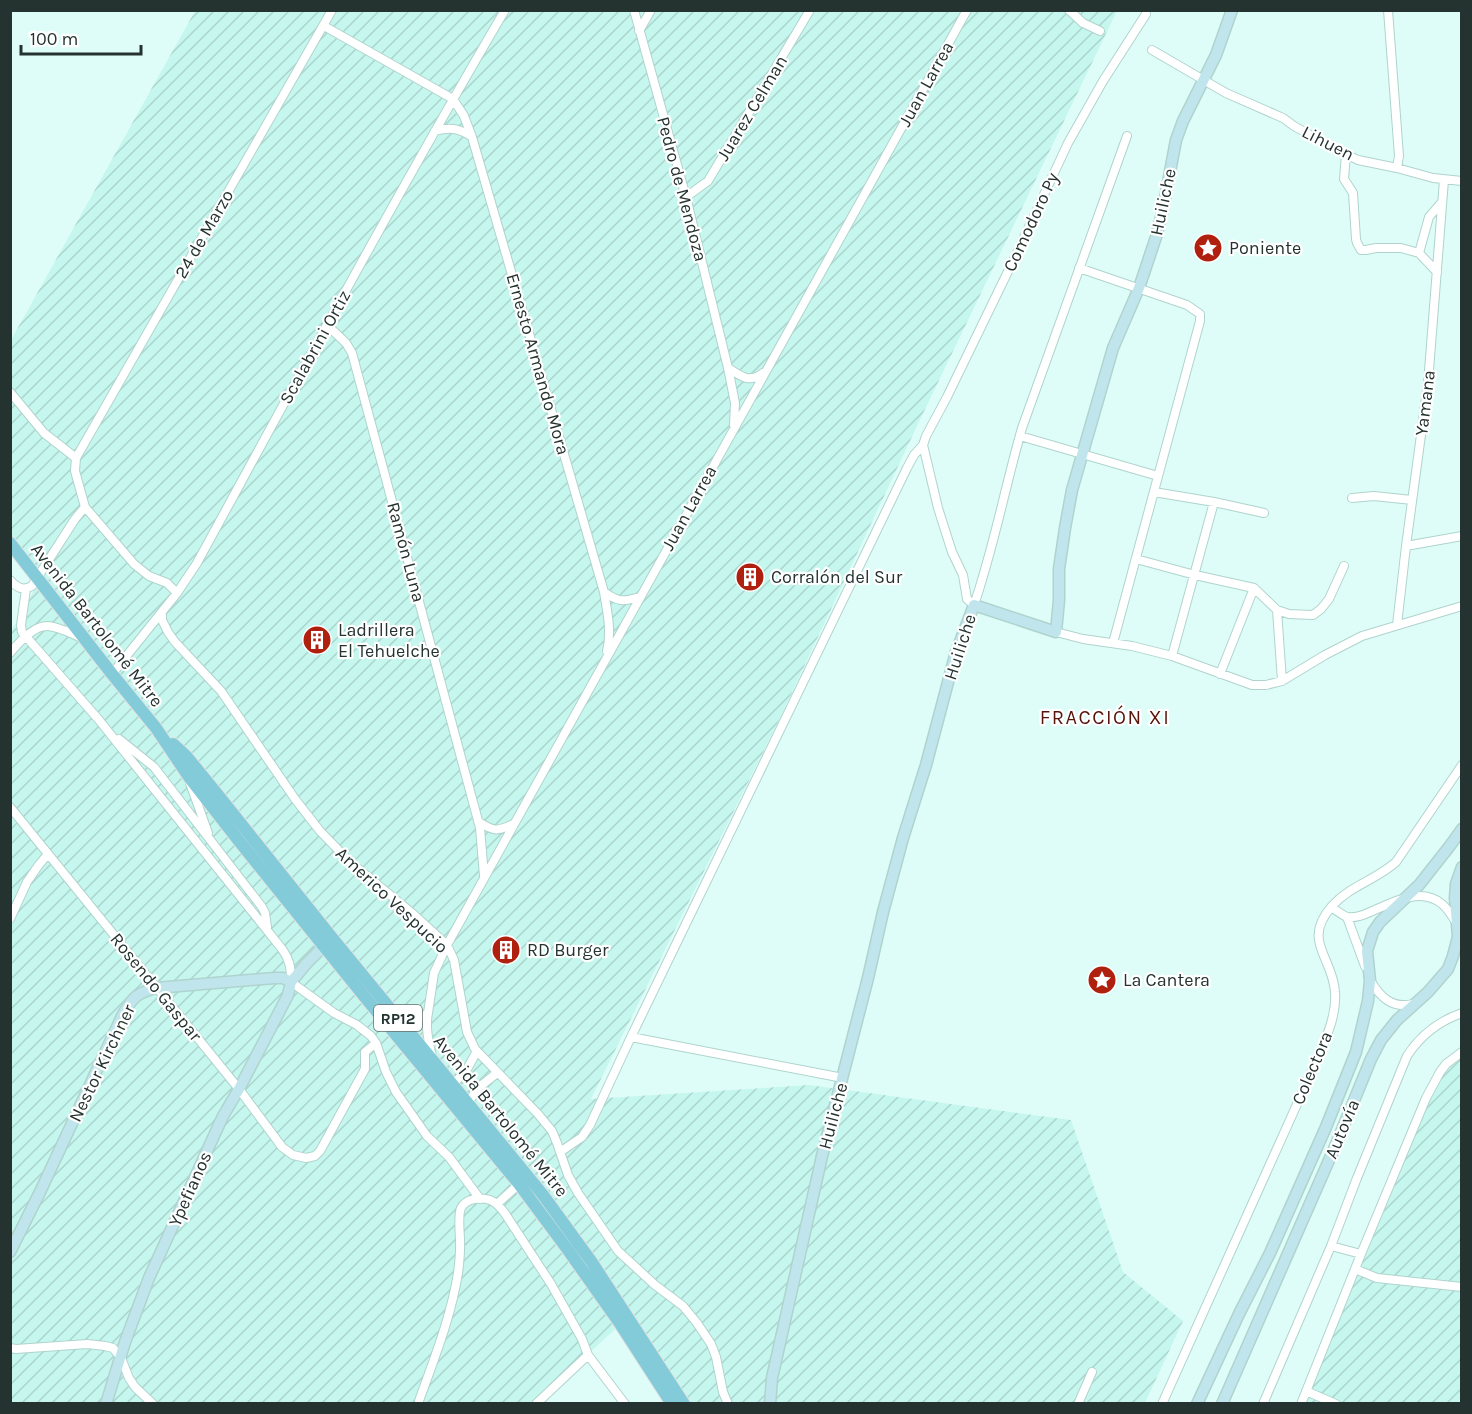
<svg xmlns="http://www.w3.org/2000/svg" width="1472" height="1414" font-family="Karla,sans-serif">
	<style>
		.industrial { fill: url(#industrial-furrows) }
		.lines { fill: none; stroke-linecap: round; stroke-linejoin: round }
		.street-casing { stroke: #afd4cd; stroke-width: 10 }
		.secondary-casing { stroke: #afd4cd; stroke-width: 13 }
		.primary-casing { stroke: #e0e2e2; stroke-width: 14 }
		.street { stroke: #fff; stroke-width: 8 }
		.secondary { stroke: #c1e5ec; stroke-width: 10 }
		.primary { stroke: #83cbd9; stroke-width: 12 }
		.labels { text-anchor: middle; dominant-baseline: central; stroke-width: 4.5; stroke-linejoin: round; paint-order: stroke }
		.shield { fill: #fff; stroke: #66706e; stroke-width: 1.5 }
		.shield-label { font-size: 16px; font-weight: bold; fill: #243330 }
		.street-label { font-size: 18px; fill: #243330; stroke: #fff }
		.poi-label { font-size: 18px; fill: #243330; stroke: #fff; text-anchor: start }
		.neighbourhood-label { font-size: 20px; letter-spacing: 1.5px; fill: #57140b; stroke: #fff }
	</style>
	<defs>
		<pattern id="industrial-furrows" width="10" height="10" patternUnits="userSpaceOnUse" patternTransform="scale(1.5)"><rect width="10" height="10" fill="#c6f7ee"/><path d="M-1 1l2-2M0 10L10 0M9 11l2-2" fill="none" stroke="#aad4cc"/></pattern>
	</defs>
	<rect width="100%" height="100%" fill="#dffdf8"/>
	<!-- industrial -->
	<path class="industrial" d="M195,11H1117L917,426L779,720L591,1099L809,1085L1071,1120L1123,1272L1183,1321L1145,1403H684L627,1318L536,1403L11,1404L10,633L32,594L38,577L11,543V340Z
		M1461,1052V1403L1301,1404L1440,1072Z"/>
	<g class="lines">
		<!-- street casing -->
		<g class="street-casing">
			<path id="street" d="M634,10L686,197L728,368L735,403L734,425
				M1069,10L1083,23L1100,31
				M1388,10L1399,156L1397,168
				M324,26L453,99L464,116L472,137L604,592C607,611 612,631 607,651
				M639,31L651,10
				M1152,50L1226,93L1283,118L1294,126L1339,151L1358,160L1397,168L1433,178L1462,181
				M435,131C449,127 458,128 471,136
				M1127,136L1022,428C1005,487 994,547 974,605L967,599L963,575L952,552L938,508L923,445L926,436L947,397L1015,257L1068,143L1103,81L1146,14
				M1346,154L1344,179L1353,193L1356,239L1357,243L1361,250H1366L1376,248H1401L1419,253L1437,272
				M686,197L708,181L810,10
				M1419,253L1429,217L1442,202
				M1079,268L1187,305L1200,314V321L1113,643
				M327,325L346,343L352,353L480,828L484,876
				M728,368C741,376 749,384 763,373
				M10,392L44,433L76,458L75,471L85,507L134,564L149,576L167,583L177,593
				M1020,436L1158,476
				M76,458L332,10
				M1154,492L1214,502L1264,513
				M1352,498L1374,496L1412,500
				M1406,546L1462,536
				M1136,559L1195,575L1254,588L1277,610L1289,614L1313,615L1321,609L1329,599L1344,566
				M10,580C17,588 23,591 32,586L75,519L85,507
				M26,589L21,625L22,632L99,720L282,949C290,960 291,968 291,982L334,1013L357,1025L371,1036L376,1043L386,1072L396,1092L427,1136L449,1157L480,1199
				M604,592C618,602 623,602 640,597
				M1277,610L1282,681
				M162,612V620L168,632L175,642L221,691L295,799L320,831L349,861L412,913L447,945L454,960L467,1032L475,1049L538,1114L552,1131L557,1143L568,1175L578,1193L618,1251L655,1285L683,1306L697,1323L711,1344L716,1357L723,1392L728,1404
				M1397,625L1406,546L1428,383L1444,180
				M1056,632L1083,639L1132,646L1172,656L1252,685H1266L1282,681L1325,655L1362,636L1462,606
				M10,653C19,642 34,625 48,626C59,627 70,633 80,637
				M1172,656L1214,502
				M112,674L177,593L197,563C298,378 398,192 505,10
				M1220,674L1254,588
				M119,739L154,767L262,907L265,913L267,927
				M190,783L208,833
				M10,807L239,1089L282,1147L293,1155L306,1158L315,1156L320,1151L365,1069V1052L376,1043
				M479,822C493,831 497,832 513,824
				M1331,907C1336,910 1342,915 1347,917C1355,918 1364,915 1370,912C1392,903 1420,886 1442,904C1448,909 1452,916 1456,922
				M1347,917L1365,966
				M10,919L27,882L38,866L48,854
				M1370,980C1380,997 1392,1009 1413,1004
				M428,1013L434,973L447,945L967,10
				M399,1014C410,1021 417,1020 428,1013C425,1028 429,1043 432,1057
				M631,1037L843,1078
				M453,1084L466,1071L477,1051
				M468,1103L478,1088L497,1073
				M560,1152L582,1137L590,1125L631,1037L907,468L914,455L923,445
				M497,1204L519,1184
				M1331,1246L1361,1254
				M1355,1269L1377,1278L1462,1287
				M10,1348L16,1349L87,1344L105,1346L113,1348L121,1358L129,1378L135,1387L153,1404
				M1306,1391L1336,1404
				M419,1401C434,1359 451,1317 458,1273C459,1265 460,1257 460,1249C461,1238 457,1217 461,1208C466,1198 481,1197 490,1200C496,1202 500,1207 504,1212L551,1284L582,1339L588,1355L625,1404
				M536,1404L588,1355
				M1078,1404L1092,1372
				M1162,1404L1316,1062C1325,1040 1337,1016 1335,992C1333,957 1301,941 1332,906C1351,885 1376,880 1396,862L1462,765
				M1263,1404L1331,1246L1357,1178L1407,1056C1420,1036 1439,1021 1462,1013
				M1301,1404L1361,1254L1426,1098L1440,1072L1446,1064L1462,1052"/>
		</g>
		<!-- secondary casing -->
		<g class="secondary-casing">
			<path id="secondary" d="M10,1252L40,1192L123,1014C133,997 137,993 156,988L275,978H283L291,982
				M106,1404L125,1342L149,1278L223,1116L239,1089L288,995L291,982L306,964L324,946
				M770,1404L772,1378L822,1156L868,978L883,912L903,838L926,765L956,652L974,605L1056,632L1059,600V569L1065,528L1072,490L1113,348L1139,288L1157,234L1163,209L1176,140L1183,121L1216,55L1232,10
				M1197,1404L1239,1314L1270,1253L1326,1127L1356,1052L1368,1001L1370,981L1367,951L1373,932L1380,922L1419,885L1449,847L1462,829
				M1222,1404L1337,1142L1371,1059L1381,1040L1397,1020L1428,992L1448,969L1453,956L1458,937L1455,898L1456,884L1462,867"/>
		</g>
		<!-- primary casing -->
		<g class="primary-casing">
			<path id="primary" d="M10,543L112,674L156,728L189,777L239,841L364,996L519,1184L568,1250L619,1322L672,1404
				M173,744L187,757L214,790L333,939L543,1195L591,1261L684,1404"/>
		</g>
		<!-- street -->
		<use href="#street" class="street"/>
		<!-- secondary -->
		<use href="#secondary" class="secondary"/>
		<!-- primary -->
		<use href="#primary" class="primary"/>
	</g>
	<!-- icons -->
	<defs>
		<g id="sight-disc" transform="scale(1.5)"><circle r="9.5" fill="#af200e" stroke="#fff"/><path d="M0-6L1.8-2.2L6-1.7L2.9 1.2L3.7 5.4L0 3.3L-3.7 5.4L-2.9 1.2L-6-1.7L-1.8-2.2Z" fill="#fff"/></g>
		<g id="building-disc" transform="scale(1.5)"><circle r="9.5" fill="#af200e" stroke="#fff"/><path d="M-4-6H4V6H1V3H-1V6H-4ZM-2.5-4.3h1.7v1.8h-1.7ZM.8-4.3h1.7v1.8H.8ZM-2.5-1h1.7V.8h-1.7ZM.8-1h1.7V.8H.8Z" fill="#fff"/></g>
	</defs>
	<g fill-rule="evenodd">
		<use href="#sight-disc" x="1208" y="248"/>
		<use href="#building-disc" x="750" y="577"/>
		<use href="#building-disc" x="317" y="640"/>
		<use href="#building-disc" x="506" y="950"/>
		<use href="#sight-disc" x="1102" y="980"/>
	</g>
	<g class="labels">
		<!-- shield labels -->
		<rect class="shield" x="374" y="1005" width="48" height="26" rx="4.5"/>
		<g class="shield-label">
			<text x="398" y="1018">RP12</text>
		</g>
		<!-- street labels -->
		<g class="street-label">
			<text transform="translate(926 84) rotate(-61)">Juan Larrea</text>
			<text transform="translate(752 108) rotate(-59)">Juarez Celman</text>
			<text transform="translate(1328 143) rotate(27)">Lihuen</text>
			<text transform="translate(682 189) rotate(75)">Pedro de Mendoza</text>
			<text transform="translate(1163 202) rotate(-78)">Huiliche</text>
			<text transform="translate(1031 222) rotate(-65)">Comodoro Py</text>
			<text transform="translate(204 234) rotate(-60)">24 de Marzo</text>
			<text transform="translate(315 347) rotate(-61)">Scalabrini Ortiz</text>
			<text transform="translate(538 364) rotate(74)">Ernesto Armando Mora</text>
			<text transform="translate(1425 403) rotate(-83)">Yamana</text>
			<text transform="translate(689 508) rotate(-61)">Juan Larrea</text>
			<text transform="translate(406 552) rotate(75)">Ramón Luna</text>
			<text transform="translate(97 625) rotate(52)">Avenida Bartolomé Mitre</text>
			<text transform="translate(960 647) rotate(-72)">Huiliche</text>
			<text transform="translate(392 900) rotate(43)">Americo Vespucio</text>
			<text transform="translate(156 987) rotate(51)">Rosendo Gaspar</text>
			<text transform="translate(102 1063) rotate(-64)">Nestor Kirchner</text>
			<text transform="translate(1312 1068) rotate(-67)">Colectora</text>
			<text transform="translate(501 1116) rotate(51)">Avenida Bartolomé Mitre</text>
			<text transform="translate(833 1116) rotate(-75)">Huiliche</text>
			<text transform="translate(1342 1129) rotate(-67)">Autovía</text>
			<text transform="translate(190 1189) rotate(-66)">Ypefianos</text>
		</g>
		<!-- poi labels -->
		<g class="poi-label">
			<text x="1229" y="248">Poniente</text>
			<text x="771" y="577">Corralón del Sur</text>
			<text x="338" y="630">Ladrillera<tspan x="338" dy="21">El Tehuelche</tspan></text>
			<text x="527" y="950">RD Burger</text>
			<text x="1123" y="980">La Cantera</text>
		</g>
		<!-- neighbourhood labels -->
		<g class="neighbourhood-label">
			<text x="1105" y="717">FRACCIÓN XI</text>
		</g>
	</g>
	<!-- border -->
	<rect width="1472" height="1414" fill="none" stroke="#243330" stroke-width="24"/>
	<!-- scale -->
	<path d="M21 45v9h120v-9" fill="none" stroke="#243330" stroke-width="3"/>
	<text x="30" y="45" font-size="18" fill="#243330" stroke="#ffffff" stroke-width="4.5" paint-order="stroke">100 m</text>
</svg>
